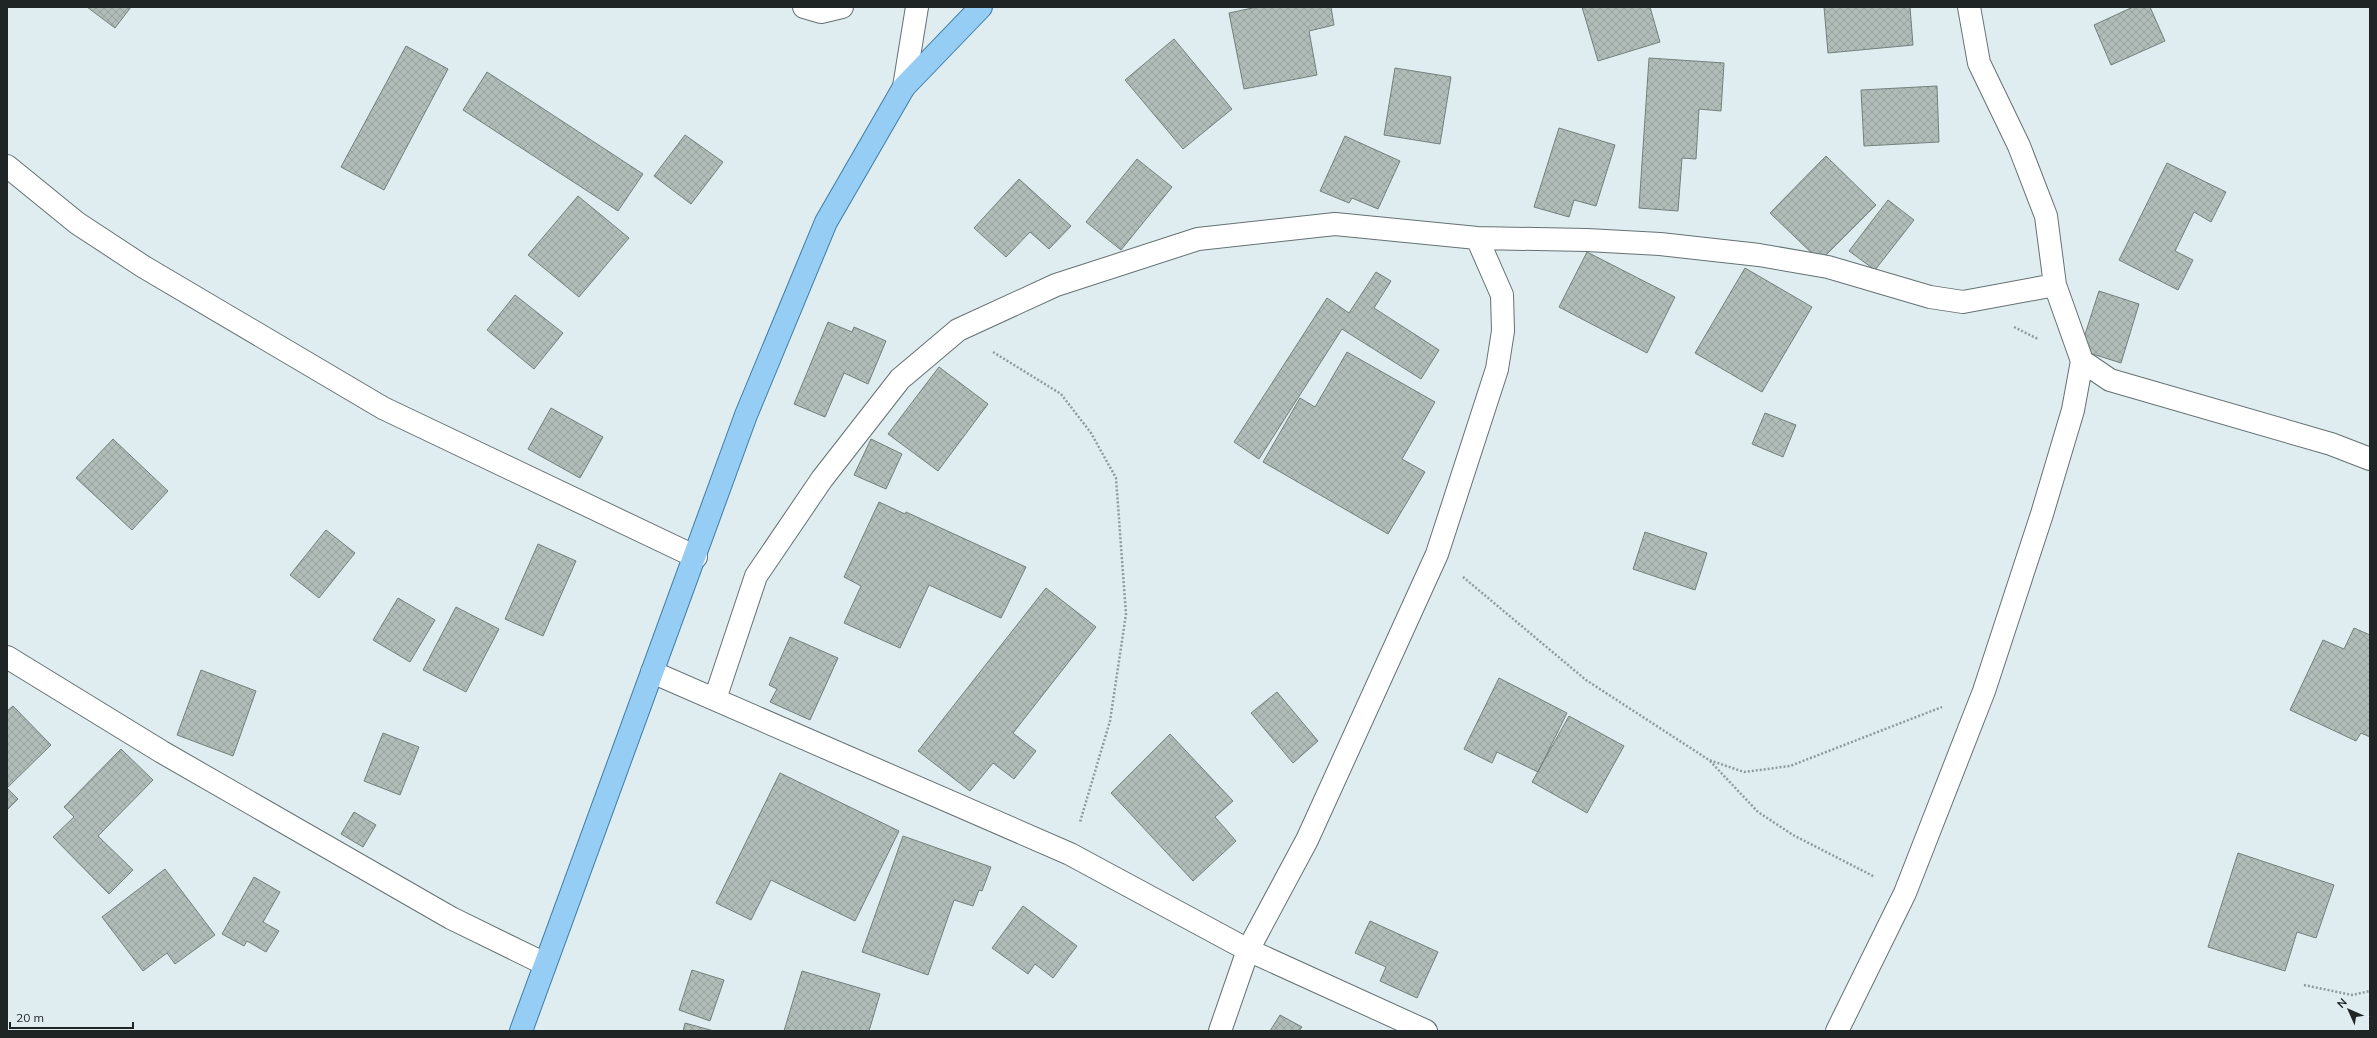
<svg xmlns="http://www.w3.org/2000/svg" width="2377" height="1038" font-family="Mulish,sans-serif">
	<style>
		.building { fill: url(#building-cross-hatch); stroke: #73807c }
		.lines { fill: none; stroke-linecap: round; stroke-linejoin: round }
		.minor-casing { stroke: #657173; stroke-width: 24 }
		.major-casing { stroke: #3e7ca6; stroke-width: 24 }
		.path { stroke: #909a9c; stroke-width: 2.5; stroke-dasharray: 2 2; stroke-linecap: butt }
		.minor { stroke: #fff; stroke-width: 22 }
		.major { stroke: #95cdf4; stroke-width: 22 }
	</style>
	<defs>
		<pattern id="building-cross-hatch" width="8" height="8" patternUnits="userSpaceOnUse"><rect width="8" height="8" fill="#afbcb8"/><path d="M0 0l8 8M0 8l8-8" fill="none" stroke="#96a19e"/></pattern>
	</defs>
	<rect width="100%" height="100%" fill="#dfedf0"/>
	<!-- building -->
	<path class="building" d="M87,7H131L115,28Z
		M1257,7H1331L1334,25L1309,31L1317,75L1244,89L1229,13Z
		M1582,7H1650L1660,42L1598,61Z
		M1824,7H1910L1913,45L1828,53Z
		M2133,7H2150L2165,41L2111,65L2094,25Z
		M1174,39L1232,109L1183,149L1125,80Z
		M406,46L448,69L384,190L341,167Z
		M1649,58L1724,63L1721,111L1699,109L1696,159L1682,158L1678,211L1639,208Z
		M1395,68L1451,77L1440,144L1384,135Z
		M487,72L643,174L618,211L463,110Z
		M1937,86L1939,142L1864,146L1861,90Z
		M1559,128L1615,145L1596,206L1574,200L1569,217L1534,207Z
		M685,135L723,162L691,204L654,176Z
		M1345,136L1400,161L1378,209L1352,198L1349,203L1320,191Z
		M1826,156L1876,205L1820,261L1770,213Z
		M1137,159L1172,187L1121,250L1086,222Z
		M2167,163L2226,192L2211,222L2194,212L2175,251L2193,260L2178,290L2119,260Z
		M1019,179L1071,226L1049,249L1030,232L1006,257L974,228Z
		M578,196L629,238L579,297L528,255Z
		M1888,200L1914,220L1875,270L1849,251Z
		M1587,252L1675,297L1647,353L1559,307Z
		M1745,268L1812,307L1762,392L1695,353Z
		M1376,272L1391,281L1374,308L1439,350L1421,379L1342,329L1259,459L1234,442L1327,298L1349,313Z
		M2099,291L2139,304L2121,363L2080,350Z
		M515,295L563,333L534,369L487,330Z
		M828,322L852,332L854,327L886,341L868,384L844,373L825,417L794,404Z
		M1347,352L1435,402L1402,459L1425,472L1388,534L1263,462L1300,398L1315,407Z
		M939,367L988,404L938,471L888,434Z
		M551,408L603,437L580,478L528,449Z
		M1765,413L1796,425L1783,457L1752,444Z
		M113,439L168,491L132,530L76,478Z
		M871,439L902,454L886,489L854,475Z
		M879,502L905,514L906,512L1026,567L1001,618L929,585L900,648L844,623L861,586L844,577Z
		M326,530L355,553L319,598L290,575Z
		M1645,532L1707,553L1695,590L1633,569Z
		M538,544L576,561L543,636L505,619Z
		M1046,588L1096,627L1013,733L1036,751L1014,779L993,763L970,791L918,751Z
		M398,598L435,620L410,662L373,640Z
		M456,607L499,629L466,692L423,670Z
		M2354,628L2370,635V737L2361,733L2356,741L2290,710L2323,640L2344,649Z
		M790,637L838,658L810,720L770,702L777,689L769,685Z
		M201,670L256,691L233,756L177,735Z
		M1499,678L1567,713L1538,772L1497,752L1492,763L1464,749Z
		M1277,692L1318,741L1293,763L1251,713Z
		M13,706L51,745L7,788L18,799L7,810V711Z
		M1569,716L1624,746L1587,813L1532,782Z
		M383,733L419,747L400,795L364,781Z
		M1170,734L1233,801L1215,817L1236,841L1193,881L1111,793Z
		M121,749L153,780L98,836L133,870L109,894L53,837L74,817L64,807Z
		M780,773L899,831L855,921L771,880L751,920L716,903Z
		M354,812L376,825L363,847L341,834Z
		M903,836L991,867L982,891L979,890L973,906L954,900L928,975L862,952Z
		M2238,853L2334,885L2316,938L2297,932L2285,971L2208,947Z
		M165,869L215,935L175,964L167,953L143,971L102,917Z
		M254,877L280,892L263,922L279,931L266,952L247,941L244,946L222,934Z
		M1023,906L1077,946L1053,978L1035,964L1028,974L992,948Z
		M1370,921L1438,952L1417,998L1380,981L1386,967L1355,953Z
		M692,970L724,980L710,1021L679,1010Z
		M802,971L880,994L869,1031H784Z
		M1280,1015L1302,1027L1299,1031H1270Z
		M685,1023L714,1031H683Z"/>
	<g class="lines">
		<!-- minor casing -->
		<g class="minor-casing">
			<path id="minor" d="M804,7L821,12L842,7
				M1969,7L1979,63L2019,146L2046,216L2055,285L2082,361L2110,380L2331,444L2370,459
				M904,87L917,7
				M7,166L77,223L144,267L383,408L696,557
				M7,657L162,752L451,918L545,964
				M652,672L1070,854L1248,950L1426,1031
				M715,699L756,576L822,479L900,379L958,330L1056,285L1198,239L1335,224L1477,238L1587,240L1660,244L1759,255L1828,267L1930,297L1963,302L2055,285
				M1220,1031L1248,950L1307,840L1437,554L1497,369L1503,331L1502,295L1477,238
				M1837,1031L1905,893L1984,691L2042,514L2073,410L2082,361"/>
		</g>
		<!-- major casing -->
		<g class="major-casing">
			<path id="major" d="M521,1031L746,415L826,222L904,87L981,7"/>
		</g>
		<!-- path -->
		<path class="path" d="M2014,327L2038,339
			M993,352L1061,394L1091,433L1116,478L1126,614L1110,721L1080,822
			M1463,577L1586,680L1709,760L1744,772L1790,766L1942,707
			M1710,761L1758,812L1793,835L1875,877
			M2304,985L2352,995L2370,991"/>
		<!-- minor -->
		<use href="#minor" class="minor"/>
		<!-- major -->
		<use href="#major" class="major"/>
	</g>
	<!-- border -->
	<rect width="2377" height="1038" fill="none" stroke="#1f2425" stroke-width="16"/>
	<!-- north arrow -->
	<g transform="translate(2349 1010) rotate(315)" stroke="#dfedf0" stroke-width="3" paint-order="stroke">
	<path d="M0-3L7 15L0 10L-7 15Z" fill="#1f2425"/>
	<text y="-6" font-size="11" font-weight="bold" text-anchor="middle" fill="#1f2425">N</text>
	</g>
	<!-- scale -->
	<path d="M10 1022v6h123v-6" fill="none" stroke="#1f2425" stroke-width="2"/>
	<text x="16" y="1022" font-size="12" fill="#1f2425" stroke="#dfedf0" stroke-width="3" paint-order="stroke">20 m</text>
</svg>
